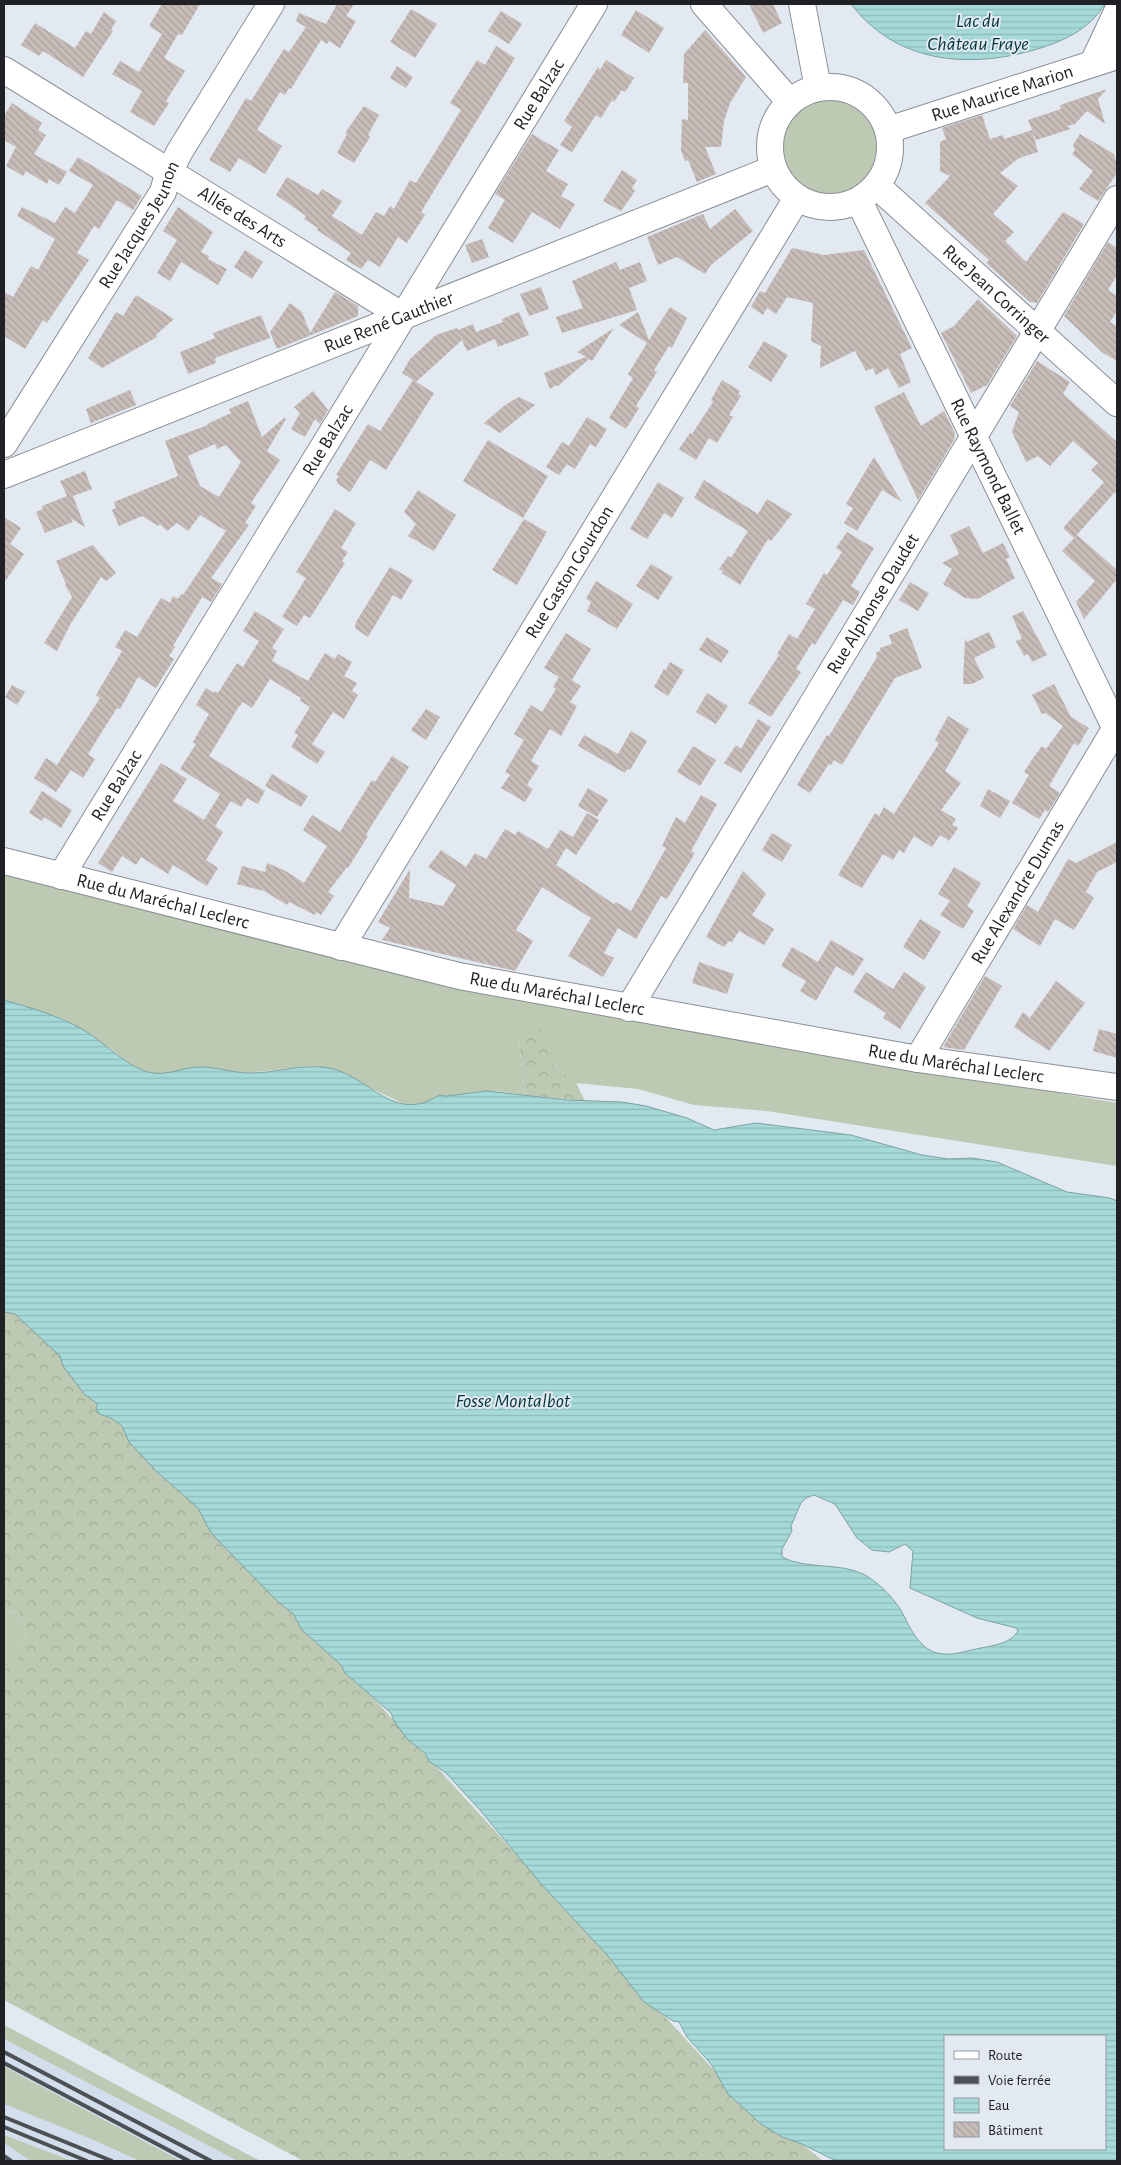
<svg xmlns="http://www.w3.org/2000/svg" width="1121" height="2165" font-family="'Alegreya Sans',sans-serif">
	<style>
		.built { fill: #d3deed }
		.grass { fill: #bdc9b2 }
		.forest { fill: url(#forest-crowns) }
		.water { fill: url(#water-rules); stroke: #7da2a3; fill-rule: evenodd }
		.building { fill: url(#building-back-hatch); fill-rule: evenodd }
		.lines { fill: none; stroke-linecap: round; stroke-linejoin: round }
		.minor-casing { stroke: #898f96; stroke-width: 28 }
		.minor { stroke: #fff; stroke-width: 26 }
		.rail { stroke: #4d5054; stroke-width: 4 }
		.labels { text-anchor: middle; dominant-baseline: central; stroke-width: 4; stroke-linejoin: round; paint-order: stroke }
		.street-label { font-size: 19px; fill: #1f2124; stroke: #e2e9f1 }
		.water-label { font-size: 20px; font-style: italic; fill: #023737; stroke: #e2e9f1 }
	</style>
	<defs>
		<pattern id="forest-crowns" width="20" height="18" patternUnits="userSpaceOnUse" patternTransform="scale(1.25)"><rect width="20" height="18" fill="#bdc9b2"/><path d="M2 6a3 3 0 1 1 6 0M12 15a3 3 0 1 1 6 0" fill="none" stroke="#a2ac99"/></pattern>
		<pattern id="water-rules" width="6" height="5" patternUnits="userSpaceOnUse" patternTransform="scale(1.25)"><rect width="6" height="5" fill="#a5dad9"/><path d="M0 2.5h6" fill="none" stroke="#8ebbba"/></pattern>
		<pattern id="building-back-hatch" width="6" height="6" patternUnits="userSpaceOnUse" patternTransform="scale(1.25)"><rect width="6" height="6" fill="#c7bcb8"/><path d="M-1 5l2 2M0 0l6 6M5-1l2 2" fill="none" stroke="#aaa19e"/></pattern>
	</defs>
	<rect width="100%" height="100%" fill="#e2e9f1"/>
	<!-- built -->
	<path class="built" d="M4,2025L255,2158L261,2161H4Z"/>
	<!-- grass -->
	<path class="grass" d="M779 149a52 52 0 1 1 104 0a52 52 0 1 1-104 0Z
		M4,872L668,1025L1117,1103V1166L767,1111L694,1105L638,1089L576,1083L551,1062L519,1043L525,1095C512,1093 499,1091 486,1091C470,1091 454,1097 439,1095L425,1105L410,1107L329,1068L310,1066L246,1073L201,1067L160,1075L147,1072L129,1064L114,1051L64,1019L4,1000Z
		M19,1612L26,1634L14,1671L4,1668V1613Z
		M4,2025L260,2161H238L4,2039Z
		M4,2066L12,2071L181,2161H140L89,2138L4,2104Z
		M4,2135L72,2161H31L4,2143Z"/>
	<!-- forest -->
	<path class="forest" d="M540,1027L551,1062L576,1083L585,1101L525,1095L519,1042Z
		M4,1312L15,1314L60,1356L724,2081L823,2161H303L4,2000V1668L14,1670L26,1634L19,1612L4,1613Z"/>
	<!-- water -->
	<path class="water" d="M851,4H1105C1089,30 1062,42 1034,50C967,69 896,63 851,4Z
		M4,1000C31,1008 57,1015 82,1029C103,1041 126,1066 148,1072C167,1077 182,1067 200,1067C216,1067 231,1072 246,1073C274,1074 301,1063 329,1068C370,1076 394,1125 439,1095L447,1096L487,1091L567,1100L622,1102L646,1106L687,1118L714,1130L756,1123L851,1135L922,1155L948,1159L972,1158L997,1162L1067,1192L1110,1198L1117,1201V2161H836L802,2144L782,2137L761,2124L728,2094L711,2064L687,2037L679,2022L673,2021L644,2002L608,1956L542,1885L479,1809L446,1773L429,1761L425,1753L408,1740L394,1721L391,1713L345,1673L341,1665L301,1629L294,1615L274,1598L211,1533L198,1508L157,1472L129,1442L122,1426L111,1418L99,1414L96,1408L98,1404L85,1395L63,1366L60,1356L15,1314L4,1312ZM814,1495L835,1504L857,1538L872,1550L889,1552L905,1544L913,1551L910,1588L977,1618L1016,1628L1018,1631C1010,1644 995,1645 981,1648C969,1650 956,1655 944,1654C923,1653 913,1634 905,1618C898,1602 879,1582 863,1574C838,1562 807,1570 782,1557V1549L792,1531L791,1526L801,1503L806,1498ZM945,2036H1105V2149H945Z"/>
	<!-- building -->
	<path class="building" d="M162,4H200L182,35L178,34L164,58L185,71L166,101L169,103L154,126L130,112L142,91L112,74L120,61L139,72L162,34L149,26Z
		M337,4H354L346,16L356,21L340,48L329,41L327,44L321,40L291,89L289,88L285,95L280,92L257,130L282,146L265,174L239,158L230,172L209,160L246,98L251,101L284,49L289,52L306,27L312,31L296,21L299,13L326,24Z
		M749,4H773L782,23L763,33Z
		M411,9L437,24L415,58L390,42Z
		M636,10L664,28L649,53L621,35Z
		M501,11L522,24L509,44L488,31Z
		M104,12L116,21L111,30L113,31L83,77L43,51L39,56L21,45L35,23L75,48L86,31L91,34Z
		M705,30L746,77L730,103L724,121L721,147H705L716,174L697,182L688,160L685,161L681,151L682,119L688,120V83H683L684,54Z
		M496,46L515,58L421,212L425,215L407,243L398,237L380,267L368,260L361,269L346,260L351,253L317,230L318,228L304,219L306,216L276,195L287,177L318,195L322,189L342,201L332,216L362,235L376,212L384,216L390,206L394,209L410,180L416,183L461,110L450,103L477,60L485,65Z
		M606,60L634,78L625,92L622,90L614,102L612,100L601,118L596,115L572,152L560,145L572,127L564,121L598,67L600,70Z
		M397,66L413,77L406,88L390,78Z
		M1107,89L1098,99L1105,124L1087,111L1075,124L1067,126L1071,129L1036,140L1028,120L1061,109L1060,105Z
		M12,103L42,123L38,130L46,135L34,154L67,172L59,185L49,179L47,184L26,171L23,176L6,166L16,147L4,140V116Z
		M364,106L379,115L368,135L370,137L354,163L337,153L347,134L345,133Z
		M982,115L990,139L1003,135L1004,139L1032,130L1038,152L1019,158L1000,173L1018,186L993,214L1014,232L1005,241L1026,262L1063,212L1084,224L1037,303L1030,302L986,263L989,260L925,203L950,176L940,171V142L946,139L942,128Z
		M532,134L559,150L546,171L568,184L561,196L575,204L560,229L532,212L513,243L488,228L505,200L495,194Z
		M1080,134L1114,154L1117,166V173L1098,201L1079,189L1093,171L1072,154L1075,150L1073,145Z
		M78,157L142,196L133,210L117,200L99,229L94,226L77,253L89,260L47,323L43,320L25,349L4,336V292L13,297L31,266L38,270L55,239L17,216L22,207L55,223L65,207L75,213L93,185L69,171Z
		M622,170L637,180L632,188L635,191L621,211L603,201Z
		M178,207L213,232L201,252L209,256L208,259L227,269L218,285L181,262L170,281L157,273L177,240L163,231Z
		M735,209L753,231L711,265L705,274L677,257L658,265L647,237L703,214L710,229Z
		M482,239L489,257L472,263L465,245Z
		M1108,242L1117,248V275L1108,290L1117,296V311L1110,322L1117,327V361L1103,353L1064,316Z
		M792,248L824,255L864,250L912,348L900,354L911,382L899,388L888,368L876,375L873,368L866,371L855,351L820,368L821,346L811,341L813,303L787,297L776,314L767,308L763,315L751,307L760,291L765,293Z
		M245,250L263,262L252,279L234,267Z
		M616,262L620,270L640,262L647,281L629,288L637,310L562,333L556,317L583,308L572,281Z
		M541,287L549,309L529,316L520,294Z
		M335,292L358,306V316L277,349L270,332L290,303L302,312L310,333Z
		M136,295L174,319L156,335L157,337L102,368L88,358L116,312L123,316Z
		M978,299L1017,336L987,385L971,393L941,333L954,326Z
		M670,307L687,318L672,348L669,346L654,370L657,372L636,406L639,408L626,429L609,418L633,378L628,374L647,343L619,325L638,312L649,340Z
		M519,312L529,335L498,347L495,339L467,351L462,340L416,382L434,393L386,470L370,460L350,492L338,484L336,480L339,476L336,475L368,424L380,431L413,380L402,373L410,359L436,335L457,328L459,332L458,330L473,324L476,332L503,322L502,319Z
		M261,315L270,338L215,358L216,363L188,374L180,352L215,338L213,333Z
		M614,328L592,361L589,359L558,386L556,385L550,389L544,373L586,357L577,352Z
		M764,341L788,355L771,382L748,367Z
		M1037,361L1070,382L1063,394L1117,442V494L1115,492L1074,538L1063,528L1104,482L1091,470L1098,463L1073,441L1050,466L1038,456L1026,462L1012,432L1019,412L1010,406Z
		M722,380L740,391L738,394L741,396L729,415L733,417L717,443L709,438L696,460L679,449L690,433L692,434L713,402L711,400Z
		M130,390L136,405L91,423L86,409Z
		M313,391L328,410L320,424L315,419L305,437L291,429L300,413L294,407Z
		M904,392L921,426L944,411L955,433L954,440L918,500L874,407Z
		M519,397L535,405L500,433L484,423L505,405Z
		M248,401L262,437L284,418L286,419L267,451L280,460L251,503L256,506L245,523L249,525L211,578L222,584L211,602L202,597L173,646L175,647L169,656L174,659L156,688L138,677L120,709L117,708L88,754L95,759L83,778L71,770L56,792L34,778L46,758L57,765L100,698L96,695L122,651L115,647L125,630L137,637L161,598L170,603L173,596L178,599L181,594L183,595L226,531L200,515L188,531L177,523L167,531L160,524L158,526L142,516L119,526L112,510L116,508L114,502L178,476L165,441L208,425L207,424L231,413L229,409ZM215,444L217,449L226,445L241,462L219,497L200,486L188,456Z
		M587,417L607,429L596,447L590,444L575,469L567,464L559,475L546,467L562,442L569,446Z
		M488,440L548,476L523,518L463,481Z
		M874,457L902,502L882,490L857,531L844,523L853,508L846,504Z
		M85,471L92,489L73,496L85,527L70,518L73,522L45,533L36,512L43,509L42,506L67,496L60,481Z
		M704,480L758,514L767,499L792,514L771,541L768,539L740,585L722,573L723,571L719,569L728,556L731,558L748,531L694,498Z
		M658,482L684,498L672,518L664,513L647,539L630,529Z
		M418,490L456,515L434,551L408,536L416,524L404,512Z
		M335,509L356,523L341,548L348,552L342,561L345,563L310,618L304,615L297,626L282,617L306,578L296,572Z
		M4,517L21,528L10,544L24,554L4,583Z
		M524,519L547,532L517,585L492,570Z
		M969,526L983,553L1003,543L1010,557L1006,559L1015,578L978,599L965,598L943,584L952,569L942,563L959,554L950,535Z
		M847,532L874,548L851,586L860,592L853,605L843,600L815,645L812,643L796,669L801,672L771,717L748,703L779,655L777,654L789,634L797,639L815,609L806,604L824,573L827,575L842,552L836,548Z
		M1077,535L1117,570V579L1084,619L1076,602L1095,581L1062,551Z
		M93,545L116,573L106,581L101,577L70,625L57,651L44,643L72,597L65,585L66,584L56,561Z
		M651,564L673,577L658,600L636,586Z
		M390,567L413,580L401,600L393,595L368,637L355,628L356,622Z
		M596,581L633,604L617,629L587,611L591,602L586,599Z
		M910,582L929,593L918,611L899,600Z
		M255,611L284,629L272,648L277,651L272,661L308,681L325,653L335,659L338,654L352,662L344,676L357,683L352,691L358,695L344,719L333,712L312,744L325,752L317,764L291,747L298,735L294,733L310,707L300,701L301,698L270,679L252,708L243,702L238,708L209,756L265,791L258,804L247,798L241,807L231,801L215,826L223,832L206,860L218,868L207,886L173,865L168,874L141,857L136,865L122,856L112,872L98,863L161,763L187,779L173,801L204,820L220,794L180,769L196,744L193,742L209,714L196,705L206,688L214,693L215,691L218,693L237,663L243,667L259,641L243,631Z
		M1023,611L1047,655L1032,662L1028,654L1024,656L1016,641L1022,639L1012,616Z
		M907,628L922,668L895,678L842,765L834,760L831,765L829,764L810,793L797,785L827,735L829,736L877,657L876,653L881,650L880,648L892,644L889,635Z
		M989,632L996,647L974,658L984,678L972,684H963L965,638L967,642Z
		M566,633L591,649L572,680L581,686L570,702L577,706L561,736L550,729L531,761L539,766L527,785L533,789L525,802L501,788L510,775L505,772L524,740L514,734L531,705L542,712L556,689L553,687L559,677L544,668Z
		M707,637L729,651L721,663L699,650Z
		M670,662L684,670L668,696L654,687L664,669L666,670Z
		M1054,684L1071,717L1089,728L1082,739L1084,741L1082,740L1078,746L1074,743L1049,786L1060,793L1048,812L1045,810L1039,819L1012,803L1029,775L1024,772L1033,758L1042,746L1046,749L1063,726L1045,713L1042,714L1032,695Z
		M12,685L25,692L17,705L5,697Z
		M707,693L728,706L716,724L696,712Z
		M426,709L440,717L426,740L411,730Z
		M948,716L969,729L945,771L961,783L941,810L956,819L952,825L958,828L949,841L940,835L932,847L914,836L904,853L899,850L893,860L883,854L862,888L838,875L875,813L879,816L884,807L894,814L939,743L935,740Z
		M758,719L771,727L741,773L724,763L736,745L741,749Z
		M631,731L647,741L630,770L627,769L625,773L578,746L584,735L618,754Z
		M693,746L716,760L700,786L677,772Z
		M392,756L409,767L373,823L366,835L368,836L348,868L347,867L328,892L334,896L321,915L316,912L315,915L289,902L287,905L264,891L237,884L242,866L265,872L267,863L284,870L304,883L327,846L303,830L312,815L340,832L372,780L375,782Z
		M272,774L308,796L301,807L265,786Z
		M588,788L608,800L597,817L578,806Z
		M988,789L1010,801L1000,818L980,806Z
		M42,791L72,810L61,828L44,817L42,821L29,813Z
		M701,795L717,804L691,851L695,853L667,899L661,896L636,939L618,928L604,953L614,958L603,977L568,956L591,918L542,887L516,930L533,941L515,971L382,940L390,928L378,922L410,869L409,898L443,906L456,885L428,867L441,850L466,867L475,853L486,859L505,829L515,835L518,831L548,849L560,830L573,837L587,813L599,820L576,855L566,848L567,846L556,865L614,904L616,902L631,911L666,848L662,846L676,817L685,823Z
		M772,833L792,845L782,862L762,850Z
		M1117,842V862L1097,872L1086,892L1094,898L1074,930L1055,919L1040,946L1013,929L1027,905L1038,912L1068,859L1076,863Z
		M954,867L981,883L967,906L974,911L963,929L940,915L950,901L938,894Z
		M743,871L766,894L752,915L774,929L764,945L739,931L732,942L729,941L724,947L706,937Z
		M920,919L941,932L924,960L903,947Z
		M831,940L864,959L853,976L836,966L816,1001L800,991L806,981L781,966L792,947L818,962Z
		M699,962L734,974L727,994L692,983Z
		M866,972L893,989L904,972L926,987L900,1029L883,1018L886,1013L853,992Z
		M985,976L1002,986L964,1050L943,1047Z
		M1056,981L1085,1003L1049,1051L1014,1027L1023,1012L1030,1018Z
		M1099,1029L1117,1034V1058L1093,1051Z"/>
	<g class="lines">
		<!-- minor casing -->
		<g class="minor-casing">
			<g id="minor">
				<path d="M704,4L790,102"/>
				<path d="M802,4L818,88"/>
				<path d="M1093,63L1117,12"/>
				<path id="s1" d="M4,70L403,316"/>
				<circle cx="830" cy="147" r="60"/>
				<path id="s2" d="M888,130L1117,56"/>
				<path id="s3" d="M877,186L1117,403"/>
				<path id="s4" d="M859,201L1117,731"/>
				<path id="s5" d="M4,444L163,192L168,174L180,151L271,4"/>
				<path id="s6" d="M4,475L773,169"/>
				<path id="s7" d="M4,861L459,976L918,1059L1117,1087"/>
				<path id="s8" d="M61,876L594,4"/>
				<path id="s9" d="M341,947L797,198"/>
				<path id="s10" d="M629,1008L1117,199"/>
				<path id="s11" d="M918,1059L1117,726"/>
			</g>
		</g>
		<!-- minor -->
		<use href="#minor" class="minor"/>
		<!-- rail -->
		<path class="rail" d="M4,2052L211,2161
			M4,2063L189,2161
			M4,2117L112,2161
			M4,2127L87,2161
			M4,2156L11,2161"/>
	</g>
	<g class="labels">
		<!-- street labels -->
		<g class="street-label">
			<text stroke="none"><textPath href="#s2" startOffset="120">Rue Maurice Marion</textPath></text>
			<text stroke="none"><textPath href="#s8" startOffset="916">Rue Balzac</textPath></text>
			<text stroke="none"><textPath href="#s1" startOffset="280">Allée des Arts</textPath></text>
			<text stroke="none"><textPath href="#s5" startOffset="258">Rue Jacques Jeunon</textPath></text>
			<text stroke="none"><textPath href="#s3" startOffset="161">Rue Jean Corringer</textPath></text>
			<text stroke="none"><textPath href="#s6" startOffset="414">Rue René Gauthier</textPath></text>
			<text stroke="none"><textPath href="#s8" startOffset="511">Rue Balzac</textPath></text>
			<text stroke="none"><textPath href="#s4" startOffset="295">Rue Raymond Ballet</textPath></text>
			<text stroke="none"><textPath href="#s9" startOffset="439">Rue Gaston Gourdon</textPath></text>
			<text stroke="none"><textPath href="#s10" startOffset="472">Rue Alphonse Daudet</textPath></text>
			<text stroke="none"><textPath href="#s8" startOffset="106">Rue Balzac</textPath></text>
			<text stroke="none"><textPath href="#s11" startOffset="194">Rue Alexandre Dumas</textPath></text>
			<text stroke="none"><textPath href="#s7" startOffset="164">Rue du Maréchal Leclerc</textPath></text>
			<text stroke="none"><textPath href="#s7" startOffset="569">Rue du Maréchal Leclerc</textPath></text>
			<text stroke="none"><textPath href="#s7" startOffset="974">Rue du Maréchal Leclerc</textPath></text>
		</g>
		<!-- water labels -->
		<g class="water-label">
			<text x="978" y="21">Lac du<tspan x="978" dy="23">Château Fraye</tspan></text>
			<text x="513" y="1401">Fosse Montalbot</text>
		</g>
	</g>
	<!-- border -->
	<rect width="1121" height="2165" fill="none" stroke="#1f2124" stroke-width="10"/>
	<!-- legend -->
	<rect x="944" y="2035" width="162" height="115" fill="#e2e9f1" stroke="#94999f"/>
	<rect x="954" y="2051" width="25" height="8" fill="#ffffff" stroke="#94999f"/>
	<text x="988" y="2060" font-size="15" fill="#1f2124">Route</text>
	<rect x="954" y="2076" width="25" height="8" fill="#4d5054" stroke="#94999f"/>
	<text x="988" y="2085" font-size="15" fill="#1f2124">Voie ferrée</text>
	<rect x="954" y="2098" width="25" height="15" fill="url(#water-rules)" stroke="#94999f"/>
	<text x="988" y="2110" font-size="15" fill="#1f2124">Eau</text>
	<rect x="954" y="2122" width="25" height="15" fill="url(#building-back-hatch)" stroke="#94999f"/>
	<text x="988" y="2135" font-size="15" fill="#1f2124">Bâtiment</text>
</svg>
